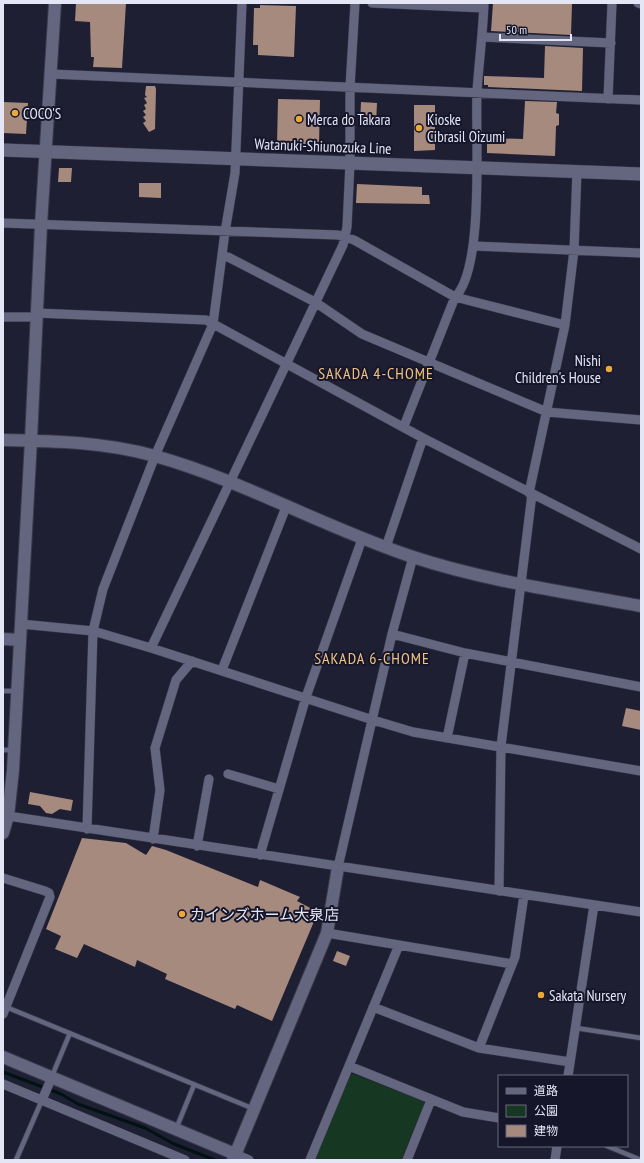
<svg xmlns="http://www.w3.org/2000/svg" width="644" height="1163" font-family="'PT Sans Narrow','Noto Sans JP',sans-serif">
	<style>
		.green { fill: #163823 }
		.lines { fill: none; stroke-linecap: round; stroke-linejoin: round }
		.stream { stroke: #011213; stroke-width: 3 }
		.building { fill: #a78a7e }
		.service-casing { stroke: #39394b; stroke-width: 6 }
		.minor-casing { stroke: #39394b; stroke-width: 10 }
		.tertiary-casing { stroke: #39394b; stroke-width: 14 }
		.secondary-casing { stroke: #39394b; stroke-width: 14 }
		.service { stroke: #64657e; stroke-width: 4.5 }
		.minor { stroke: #64657e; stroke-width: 9 }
		.tertiary { stroke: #64657e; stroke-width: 12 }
		.secondary { stroke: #64657e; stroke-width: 13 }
		.poi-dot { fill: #eca93b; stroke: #16162a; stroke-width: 1.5 }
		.labels { text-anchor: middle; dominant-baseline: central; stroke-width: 4; stroke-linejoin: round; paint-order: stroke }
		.poi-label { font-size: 15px; fill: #e5e6f5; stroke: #16162a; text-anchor: start }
		.street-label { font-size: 15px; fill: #e5e6f5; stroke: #16162a }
		.neighbourhood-label { font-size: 16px; letter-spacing: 1px; fill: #f2c380; stroke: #16162a }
	</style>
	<rect width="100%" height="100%" fill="#1f1f34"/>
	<!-- green -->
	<path class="green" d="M353,1074L423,1101L424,1105L401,1160H315L350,1076Z"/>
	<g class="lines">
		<!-- stream -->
		<path class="stream" d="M3,1072L61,1094L78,1104L145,1128L174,1144L215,1160"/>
	</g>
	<!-- building -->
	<path class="building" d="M76,3H126L122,68L93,67L94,57H91L90,22L75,21Z
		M493,3L572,4L571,35L491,31Z
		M260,5L296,6L294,57L258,55V45H253L254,8H260Z
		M545,46L583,48L582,91L488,87V85H484V76L544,78Z
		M146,86H155L156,89L155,129L149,132L143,123L146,121L143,117L146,115L143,111L146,109L144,105L147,103L144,98L147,97L145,95Z
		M278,99L320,100L319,145H277Z
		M525,101L557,102L556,113L559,114V125L556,126L555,156L487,153V138L523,139Z
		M3,102L28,103L26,134L3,133Z
		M361,102L377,103L376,124H374V126L360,124Z
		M414,105H435V150L414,151Z
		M59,168H72L71,182H58Z
		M139,183H161V198L139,197Z
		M357,184L422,187V195H429L430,204L356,203Z
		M626,708L641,711V730L622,726Z
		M30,792L73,800L71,811L60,809L52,814L46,813L40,806L28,804Z
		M82,838L126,843L146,855L152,846L166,850L258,887L260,880L300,897L297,901L318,912L272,1021L237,1005L235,1009L165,979L167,974L137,960L135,967L84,944L77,958L55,949L61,936L46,929Z
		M337,951L350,956L346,966L333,961Z"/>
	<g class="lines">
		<!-- service casing -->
		<g class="service-casing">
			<path id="service" d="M3,691H17
				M3,750H13
				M6,1007L254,1109
				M576,1028L641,1038
				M52,1076L70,1033
				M176,1129L194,1085
				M607,1146L641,1160
				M16,1160L42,1100"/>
		</g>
		<!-- minor casing -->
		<g class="minor-casing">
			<path id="minor" d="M372,3L484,8
				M638,3L641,4
				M482,37L611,43
				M51,74L641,100
				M608,99L612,3
				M3,223L338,235L354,240L455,297L565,325
				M474,246L641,253
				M223,257H228L315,302L362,334L547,412L641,420
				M36,313L206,320L423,438L641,549
				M3,317H36
				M404,426L455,297C485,268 475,136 477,91C479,62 483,32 484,3
				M529,493L565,325L574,250L577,171
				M386,547L423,438
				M21,624L93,631L151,648L373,720L413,732L641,771
				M392,634L465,653L641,687
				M151,648L343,245L347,227L350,163V87L355,3
				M222,670L286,507
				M447,738L465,653
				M228,774L279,789
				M8,816L641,912
				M87,829L93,631L103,589L155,456L213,324L225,232L235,173L242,3
				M153,839L160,790L155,748L176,680L192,661
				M197,846L209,779
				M260,855L306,697L362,539
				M338,867L392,634L413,557
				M3,878L45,891L49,893L50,897L3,1014
				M499,891L501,746L532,494
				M327,933L512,964
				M373,1007L479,1048L570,1062
				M479,1048L515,957L524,895
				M349,1066L463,1112L499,1118
				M568,1076L594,905
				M3,1084L185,1160
				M42,1100L52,1077
				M235,1154L249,1160
				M310,1160L399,945
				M407,1160L431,1100
				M555,1160L557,1146"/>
		</g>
		<!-- tertiary casing -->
		<g class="tertiary-casing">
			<path id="tertiary" d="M3,440C54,441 105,442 155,456C244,481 325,528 413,557C486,581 565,592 641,606
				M3,639L20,640
				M3,833L8,816L13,770L31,440L41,225L55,3
				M3,1057L235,1154
				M233,1160L327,933L338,867"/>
		</g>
		<!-- secondary casing -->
		<g class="secondary-casing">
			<path id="secondary" d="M3,150L641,174"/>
		</g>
		<!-- service -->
		<use href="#service" class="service"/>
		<!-- minor -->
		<use href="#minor" class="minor"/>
		<!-- tertiary -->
		<use href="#tertiary" class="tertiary"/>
		<!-- secondary -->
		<use href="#secondary" class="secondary"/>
	</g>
	<!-- markers -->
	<g class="poi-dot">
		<circle cx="15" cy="113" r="4"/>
		<circle cx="299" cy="119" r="4"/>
		<circle cx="419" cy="128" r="4"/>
		<circle cx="609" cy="369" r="4"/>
		<circle cx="182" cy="914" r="4"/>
		<circle cx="541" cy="995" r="4"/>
	</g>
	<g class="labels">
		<!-- poi labels -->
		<g class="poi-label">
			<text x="23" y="113">COCO'S</text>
			<text x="307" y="119">Merca do Takara</text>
			<text x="427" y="119">Kioske<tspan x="427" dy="17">Cibrasil Oizumi</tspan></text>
			<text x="601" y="360" text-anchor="end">Nishi<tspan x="601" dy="17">Children's House</tspan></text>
			<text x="190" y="914">カインズホーム大泉店</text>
			<text x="549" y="995">Sakata Nursery</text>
		</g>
		<!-- street labels -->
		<g class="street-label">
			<text transform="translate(323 146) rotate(2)">Watanuki-Shiunozuka Line</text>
		</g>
		<!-- neighbourhood labels -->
		<g class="neighbourhood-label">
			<text x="376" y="373">SAKADA 4-CHOME</text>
			<text x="372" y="658">SAKADA 6-CHOME</text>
		</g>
	</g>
	<!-- border -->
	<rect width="644" height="1163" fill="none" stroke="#e5e6f5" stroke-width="8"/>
	<!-- legend -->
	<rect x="498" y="1075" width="130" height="72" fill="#16162a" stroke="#69697b"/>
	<rect x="506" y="1088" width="20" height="6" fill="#64657e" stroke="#69697b"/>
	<text x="534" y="1095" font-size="12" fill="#e5e6f5">道路</text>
	<rect x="506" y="1105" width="20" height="12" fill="#163823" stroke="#69697b"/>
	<text x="534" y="1115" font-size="12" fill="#e5e6f5">公園</text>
	<rect x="506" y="1125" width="20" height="12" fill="#a78a7e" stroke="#69697b"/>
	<text x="534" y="1135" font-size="12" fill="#e5e6f5">建物</text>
	<!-- scale -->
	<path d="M500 34v6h71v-6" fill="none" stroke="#e5e6f5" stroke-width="2"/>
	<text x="506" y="34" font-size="12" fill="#e5e6f5" stroke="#16162a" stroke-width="3" paint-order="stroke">50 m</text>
</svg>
